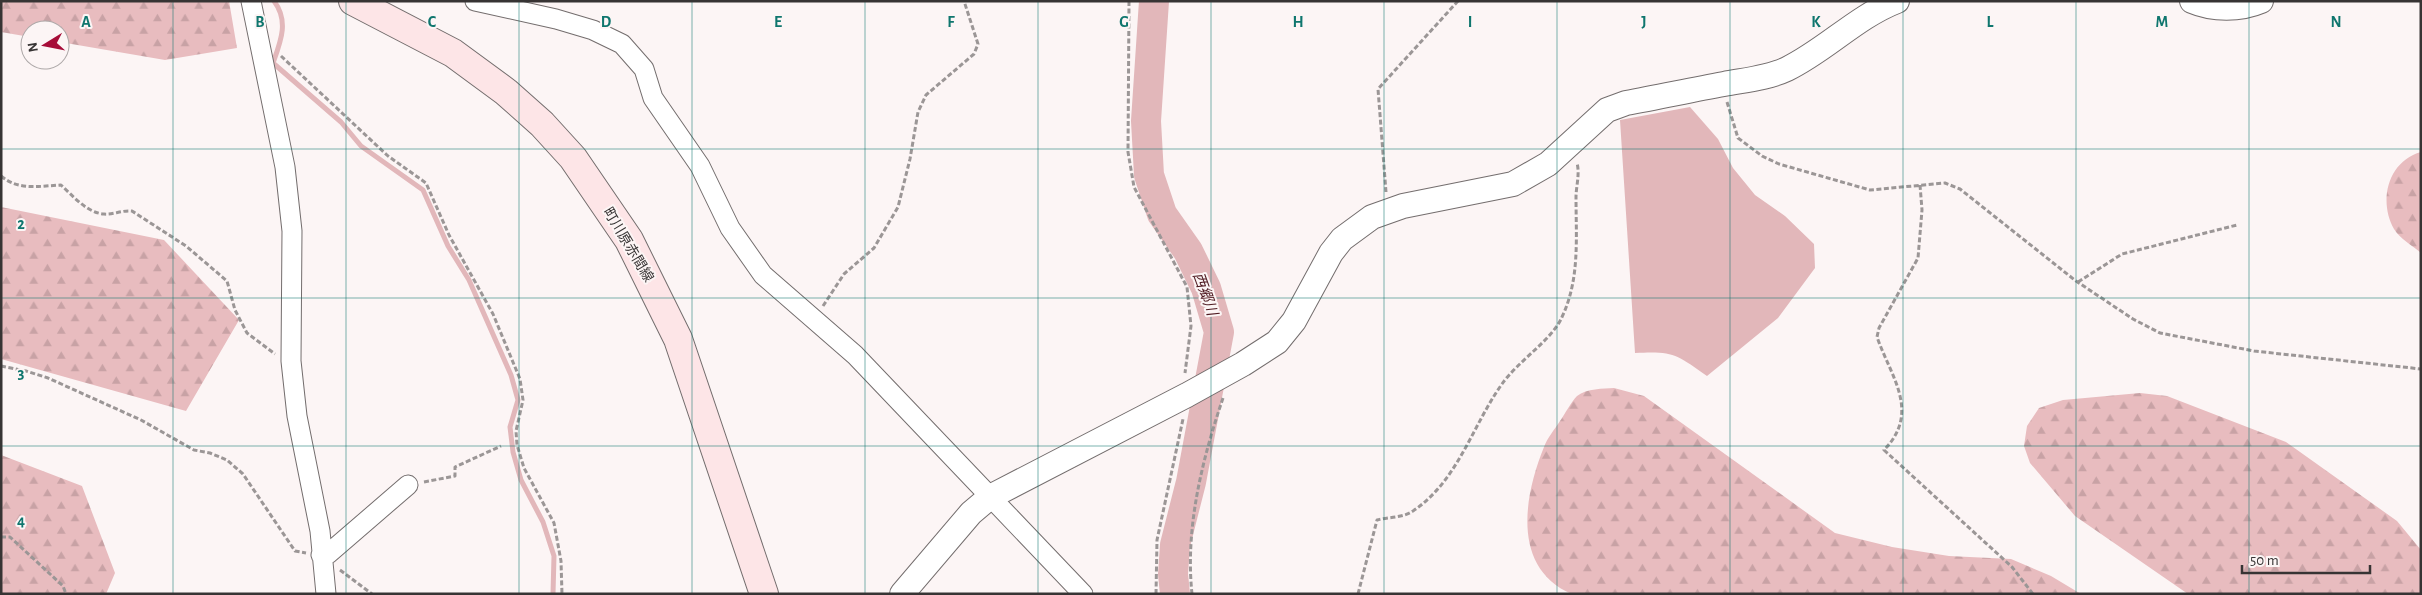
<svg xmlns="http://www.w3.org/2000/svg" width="2422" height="595" font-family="'Alegreya Sans','Noto Sans JP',sans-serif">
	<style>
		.forest { fill: url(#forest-firs) }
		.water { fill: #e2b7ba }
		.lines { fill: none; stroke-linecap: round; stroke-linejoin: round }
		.stream { stroke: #e2b7ba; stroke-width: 5 }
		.river { stroke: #e2b7ba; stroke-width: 30 }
		.minor-casing { stroke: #736d6d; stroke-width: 21 }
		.tertiary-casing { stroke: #736d6d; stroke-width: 26 }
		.secondary-casing { stroke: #736d6d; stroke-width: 30 }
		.path { stroke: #9b9696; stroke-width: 3; stroke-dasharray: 5 2.5; stroke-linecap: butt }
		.minor { stroke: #fff; stroke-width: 19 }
		.tertiary { stroke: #fff; stroke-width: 24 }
		.secondary { stroke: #fde5e7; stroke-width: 28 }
		.grid { fill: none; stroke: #0f766e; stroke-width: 1; stroke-opacity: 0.55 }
		.labels { text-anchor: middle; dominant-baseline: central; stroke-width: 4; stroke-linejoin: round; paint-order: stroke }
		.street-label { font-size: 14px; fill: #373434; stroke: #fcf5f5 }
		.water-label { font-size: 15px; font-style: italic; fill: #4e1920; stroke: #fcf5f5 }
		.grid-label { font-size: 16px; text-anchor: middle; font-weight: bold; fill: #0f766e; stroke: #fcf5f5; stroke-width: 4; stroke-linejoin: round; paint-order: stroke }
	</style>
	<defs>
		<pattern id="forest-firs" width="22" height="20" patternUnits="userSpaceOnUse" patternTransform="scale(1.25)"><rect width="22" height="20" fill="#e8bcbf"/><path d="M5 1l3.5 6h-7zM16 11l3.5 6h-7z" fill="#c8a2a5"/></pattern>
	</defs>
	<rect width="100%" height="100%" fill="#fcf5f5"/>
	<!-- forest -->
	<path class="forest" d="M1,1H229L237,48L165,60L60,42V30H30V37L1,32Z
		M2421,152V253C2413,246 2399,238 2394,229C2378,201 2388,161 2421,152Z
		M1,207L164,240L239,320L186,411L1,359Z
		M1614,388L1644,396L1835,533L1892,547L1949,556L2011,559L2051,576L2081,594H1572C1511,568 1524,496 1544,447C1547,438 1555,429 1560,421C1565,414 1571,402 1577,396C1587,388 1603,389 1614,388Z
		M2140,393L2167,396L2286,442L2397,521L2421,550V594H2188L2075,516L2030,463L2024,446L2027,426L2039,408L2063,400Z
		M1,455L82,486L115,573L106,594H1Z"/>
	<!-- water -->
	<path class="water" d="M1690,107L1718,139L1733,168L1755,195L1785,216L1814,244L1815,268L1778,318L1707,376C1676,354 1673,351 1635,353L1620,120Z"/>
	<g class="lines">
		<!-- stream -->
		<path class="stream" d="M274,1C289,21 281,41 273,63L341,122L361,146L423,190L448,246L469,280L511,375L518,400L510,427L513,452L521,480L543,522L554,556L553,594"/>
		<!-- river -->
		<path class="river" d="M1154,1L1146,121L1149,175L1162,214L1188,251L1206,288L1219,332L1191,482L1175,545L1173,574L1175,594"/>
		<!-- minor casing -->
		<g class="minor-casing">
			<path id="minor" d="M251,1L285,167L292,231L291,361L297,416L320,531L326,594
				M475,1L556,19L593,30L622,44L644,69L653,98L700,166L730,228L763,275L855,355L1083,594
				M321,555L328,554L408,485"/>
		</g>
		<!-- tertiary casing -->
		<g class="tertiary-casing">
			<path id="tertiary" d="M2192,1C2213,10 2240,10 2261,1
				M902,594L971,513L990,497L1187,395L1243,364L1277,342L1294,321L1331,253L1342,239L1372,217L1403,206L1513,184L1548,164L1607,110L1626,103C1659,97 1691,90 1724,84C1745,80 1768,78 1787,69C1826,50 1856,17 1897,1"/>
		</g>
		<!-- secondary casing -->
		<g class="secondary-casing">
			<path id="secondary" d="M353,1L453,53L506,92L542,124L573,158L629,240L678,339L764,594"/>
		</g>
		<!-- path -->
		<path class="path" d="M1129,1L1128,152L1134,187L1187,287L1191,326L1185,373
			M281,56L388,156L426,183L449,235L493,314L520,379L523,400L516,431L517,445L524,468L554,523L561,561L562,594
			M1727,102L1738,138L1762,156L1779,164L1870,190L1945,183L1960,189L2076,281L2133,319L2160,333L2254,351L2421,369
			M1,176C19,191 39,186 61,185C72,195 87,213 104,214C113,215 122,210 132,211L186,246L227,281L235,310L247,333L275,354
			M1920,185L1922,210L1918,258L1879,328L1877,337C1891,377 1921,412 1884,450L2012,567L2033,594
			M1386,192L1378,89L1458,1
			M2078,282L2122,254L2237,225
			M823,306L844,274L874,248L898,207L910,159L918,112L926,95L974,54L978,44L964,1
			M1,366L26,371L48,378L141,420L194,450L210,453L227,460L243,474L295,551L306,553
			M424,482L455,476V467L501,446
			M1,537H10L63,586L66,594
			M340,570L372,594
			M1156,594L1157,540L1183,419
			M1192,594C1185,528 1202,460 1223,398
			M1358,594L1377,520C1388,517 1403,518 1413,511C1458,481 1472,426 1502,384C1518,361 1552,340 1562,317C1580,279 1576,238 1576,197C1576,187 1580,174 1577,163"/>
		<!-- minor -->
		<use href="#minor" class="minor"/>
		<!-- tertiary -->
		<use href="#tertiary" class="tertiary"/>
		<!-- secondary -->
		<use href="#secondary" class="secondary"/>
	</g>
	<!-- grid -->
	<path class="grid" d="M173,1V594M346,1V594M519,1V594M692,1V594M865,1V594M1038,1V594M1211,1V594M1384,1V594M1557,1V594M1730,1V594M1903,1V594M2076,1V594M2249,1V594M1,149H2421M1,298H2421M1,446H2421"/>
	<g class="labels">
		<!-- street labels -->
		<g class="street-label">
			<text transform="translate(628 245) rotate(59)">町川原赤間線</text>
		</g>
		<!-- water labels -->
		<g class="water-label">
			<text transform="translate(1205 294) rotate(70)">西郷川</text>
		</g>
	</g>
	<g class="grid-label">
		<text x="86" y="27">A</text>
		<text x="260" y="27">B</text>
		<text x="432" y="27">C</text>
		<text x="606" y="27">D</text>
		<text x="778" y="27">E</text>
		<text x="951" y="27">F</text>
		<text x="1124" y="27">G</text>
		<text x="1298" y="27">H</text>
		<text x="1470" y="27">I</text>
		<text x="1644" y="27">J</text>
		<text x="1816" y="27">K</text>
		<text x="1990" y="27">L</text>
		<text x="2162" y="27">M</text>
		<text x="2336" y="27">N</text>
		<text x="21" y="229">2</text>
		<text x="21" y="378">3</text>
		<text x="21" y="526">4</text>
	</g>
	<!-- border -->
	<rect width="2422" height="595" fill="none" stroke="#373434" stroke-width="5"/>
	<!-- north arrow -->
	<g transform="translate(45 45) rotate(260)"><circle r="24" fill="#fcf5f5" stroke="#ada8a8"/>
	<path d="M0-4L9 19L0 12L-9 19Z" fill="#a60c38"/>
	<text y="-8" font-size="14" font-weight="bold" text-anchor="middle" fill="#373434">N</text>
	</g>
	<!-- scale -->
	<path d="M2242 565v8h128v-8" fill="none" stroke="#373434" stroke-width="2.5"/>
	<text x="2250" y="565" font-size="15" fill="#373434" stroke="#fcf5f5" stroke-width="4" paint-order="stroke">50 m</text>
</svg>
